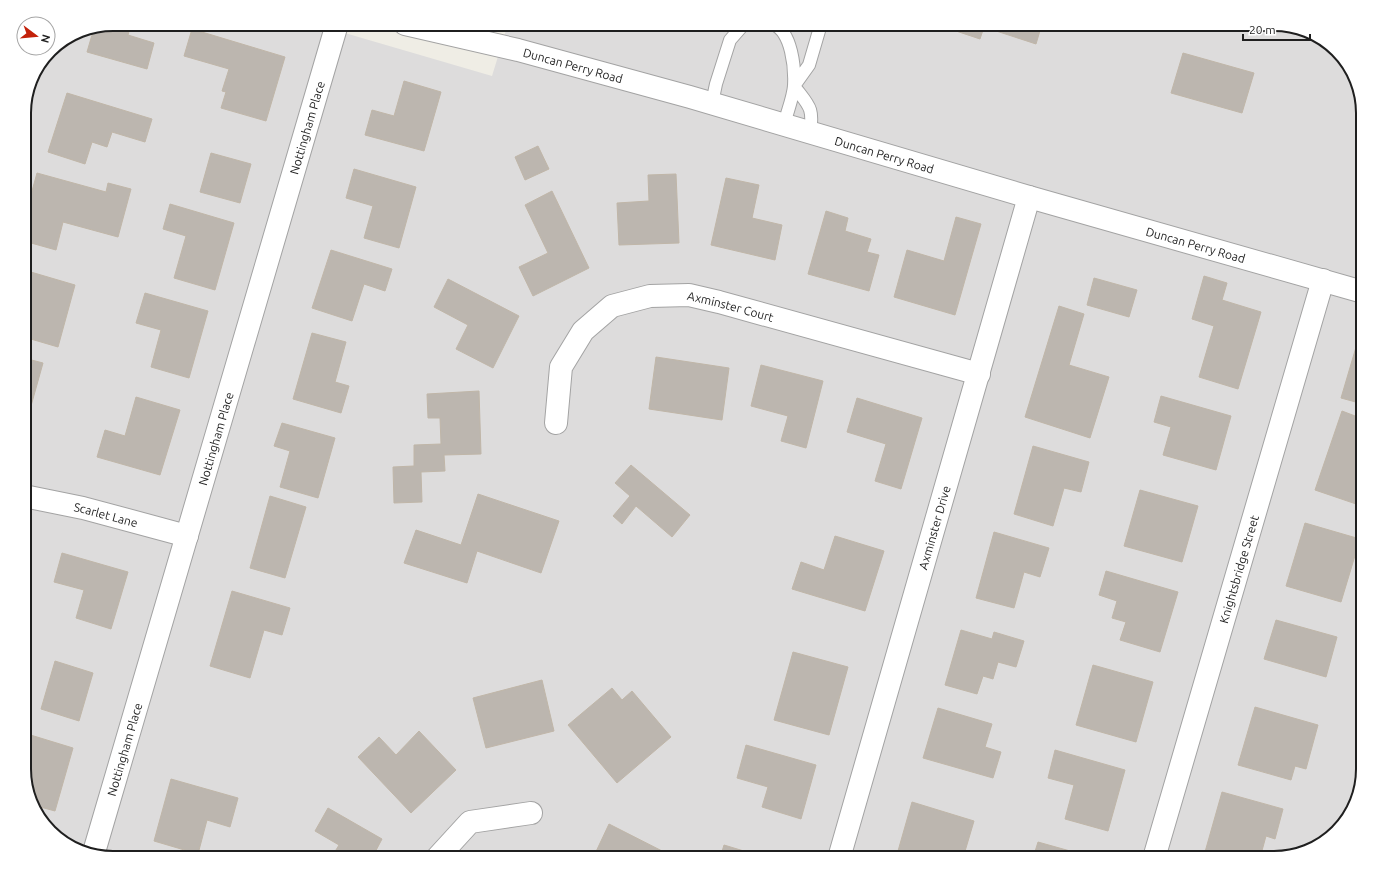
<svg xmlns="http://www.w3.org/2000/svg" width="1387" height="882" font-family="Ubuntu,sans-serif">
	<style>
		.residential { fill: #dddcdc }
		.building { fill: #bcb6af; stroke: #c0b6a8 }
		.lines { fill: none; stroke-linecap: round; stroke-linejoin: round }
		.service-casing { stroke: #a3a3a3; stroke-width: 14 }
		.minor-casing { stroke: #a3a3a3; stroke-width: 24 }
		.tertiary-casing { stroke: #a3a3a3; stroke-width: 24 }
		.service { stroke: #fff; stroke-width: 12 }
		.minor { stroke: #fff; stroke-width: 22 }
		.tertiary { stroke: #fff; stroke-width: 22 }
		.labels { text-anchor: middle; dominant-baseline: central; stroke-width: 3.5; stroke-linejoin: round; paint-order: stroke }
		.street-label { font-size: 12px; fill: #1f1f1f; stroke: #fff }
		.rim { fill: none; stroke: #1f1f1f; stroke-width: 2 }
	</style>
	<rect width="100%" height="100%" fill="#efede5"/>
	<!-- residential -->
	<path class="residential" d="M113,24H314L492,76L508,24H1274L1323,39L1351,69L1363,113V769L1348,818L1318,846L1274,858H113L64,843L36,813L24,775V107L33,74L50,50L79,31Z"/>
	<!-- building -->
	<path class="building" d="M113,24H131L128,35L154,43L147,69L87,52L94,28Z
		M939,24H1042L1036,44L984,27L980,39L938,25Z
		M192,29L285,57L266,121L221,108L226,92L222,91L229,69L184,56Z
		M1183,53L1254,73L1242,113L1171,93Z
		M404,81L441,92L424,151L365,135L372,110L394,116Z
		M67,93L152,119L145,142L112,132L107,147L92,142L85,164L48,152Z
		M538,146L549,169L525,180L515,157Z
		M211,153L251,164L240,203L200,192Z
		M354,169L416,187L399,248L364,238L373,206L346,198Z
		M37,173L106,192L108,183L131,189L118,237L63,222L56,250L24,241V220Z
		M676,174L679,243L619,245L617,203L649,201L648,175Z
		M726,178L759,185L752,218L782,225L775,260L711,245Z
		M552,191L589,268L533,296L519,267L548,253L525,205Z
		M170,204L234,223L215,290L174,278L186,236L163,229Z
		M826,211L848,218L845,231L871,239L867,252L879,255L869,291L808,274Z
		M956,217L981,224L955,315L894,297L907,250L944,261Z
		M331,250L392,269L385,291L364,284L352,321L312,308Z
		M24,270L75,285L58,347L24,337Z
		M1204,276L1227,283L1222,300L1261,312L1238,389L1199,377L1214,326L1192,319Z
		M1094,278L1137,290L1129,317L1087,305Z
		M448,279L519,316L493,368L456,349L468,325L434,307Z
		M145,293L208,311L189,378L151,367L161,330L136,323Z
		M1059,306L1084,314L1069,365L1109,377L1090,438L1025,417Z
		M312,333L346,342L335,382L349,386L341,413L293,399Z
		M1359,337L1363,339V404L1341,398Z
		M656,357L729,368L722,420L649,409Z
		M24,358L43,363L24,431Z
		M761,365L823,381L806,448L781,441L788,416L751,406Z
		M479,391L481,454L444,455L445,471L421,472L422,502L394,503L393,467L414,466V445L441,444L440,418H428L427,394Z
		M1161,396L1231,416L1216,470L1163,455L1171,427L1154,422Z
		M136,397L180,410L160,475L97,457L105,430L125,436Z
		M857,398L922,418L901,489L875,481L886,444L847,432Z
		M1342,411L1363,419L1362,506L1315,490Z
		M282,423L335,438L318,498L280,487L290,451L274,446Z
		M1033,446L1089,462L1081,492L1064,488L1053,526L1014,514Z
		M631,465L690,515L672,537L636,506L622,524L613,516L630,496L615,483Z
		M1140,490L1198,506L1182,562L1124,546Z
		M478,494L559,521L541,573L477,551L467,583L404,563L416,530L461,545Z
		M270,496L306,507L285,578L250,568Z
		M1305,523L1360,539L1341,602L1286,586Z
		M994,532L1049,548L1040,577L1024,572L1014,608L976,598Z
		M835,536L884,551L865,611L792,589L801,562L824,570Z
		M62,553L128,572L111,629L76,618L84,590L54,582Z
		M1106,571L1178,592L1160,652L1120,640L1126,622L1112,618L1117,601L1099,595Z
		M232,591L290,608L282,635L264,630L250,678L210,666Z
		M1276,620L1337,637L1326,677L1264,659Z
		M961,630L992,639L994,632L1024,641L1016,667L998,662L993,679L983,676L977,694L945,685Z
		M793,652L848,667L829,735L774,720Z
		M55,661L93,673L79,721L41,709Z
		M1093,665L1153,682L1136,742L1076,725Z
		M542,680L554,731L486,748L473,698Z
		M612,688L622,700L632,691L671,737L617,783L568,725Z
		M1255,707L1318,725L1306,769L1295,766L1291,780L1238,765Z
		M938,708L992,724L985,747L1001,752L993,778L923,758Z
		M419,731L456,770L411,813L358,757L379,737L396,755Z
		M24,733L73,748L55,811L33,805L24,775Z
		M746,745L816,765L801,819L762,807L768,787L737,778Z
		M1055,750L1125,770L1108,831L1065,819L1074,785L1048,778Z
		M1363,751V769L1361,777L1356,776Z
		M171,779L238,798L230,827L207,820L198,854L154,841Z
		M1222,792L1283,809L1275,839L1266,836L1260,858H1226L1205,852Z
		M912,802L974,821L963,858H950L945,856L944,858H896Z
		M328,808L382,839L372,858H331L339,845L315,831Z
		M609,824L668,854L666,858H593Z
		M1038,842L1095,858H1033Z
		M724,845L767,858H720Z"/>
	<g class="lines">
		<!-- service casing -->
		<g class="service-casing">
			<path id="service" d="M773,24C792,32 795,68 794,86C793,98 787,112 784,125
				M712,103L716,84L730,40L744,24
				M810,133C814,107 809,106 794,86L809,65L821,24"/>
		</g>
		<!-- minor casing -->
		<g class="minor-casing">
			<g id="minor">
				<path id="s1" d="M556,423L561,367L583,331L612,306L650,296L689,295L719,302L979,374"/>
				<path id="s2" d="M24,496L83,508L187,536"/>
				<path id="s3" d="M94,852L337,24"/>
				<path d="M437,858L470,822L531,813"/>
				<path id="s4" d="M839,858L1029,197"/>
				<path id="s5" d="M1154,858L1323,280"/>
			</g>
		</g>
		<!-- tertiary casing -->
		<g class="tertiary-casing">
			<g id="tertiary">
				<path id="s6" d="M405,24L518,50L690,97L1029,197L1363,292"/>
			</g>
		</g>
		<!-- service -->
		<use href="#service" class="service"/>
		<!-- minor -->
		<use href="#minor" class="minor"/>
		<!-- tertiary -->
		<use href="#tertiary" class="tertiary"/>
	</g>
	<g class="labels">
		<!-- street labels -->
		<g class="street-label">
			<text stroke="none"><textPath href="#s6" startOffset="173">Duncan Perry Road</textPath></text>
			<text stroke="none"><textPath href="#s3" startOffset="755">Nottingham Place</textPath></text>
			<text stroke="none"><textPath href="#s6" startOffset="497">Duncan Perry Road</textPath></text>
			<text stroke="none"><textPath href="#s6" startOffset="821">Duncan Perry Road</textPath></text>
			<text stroke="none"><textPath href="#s1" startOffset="258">Axminster Court</textPath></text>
			<text stroke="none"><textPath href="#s3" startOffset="431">Nottingham Place</textPath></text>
			<text stroke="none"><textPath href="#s2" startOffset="84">Scarlet Lane</textPath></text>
			<text stroke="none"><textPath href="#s4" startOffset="344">Axminster Drive</textPath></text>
			<text stroke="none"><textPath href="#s5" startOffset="301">Knightsbridge Street</textPath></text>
			<text stroke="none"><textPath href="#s3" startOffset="107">Nottingham Place</textPath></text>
		</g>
	</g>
	<!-- crop -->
	<path d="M0 0H1387V882H0ZM113 31H1274A82 82 0 0 1 1356 113V769A82 82 0 0 1 1274 851H113A82 82 0 0 1 31 769V113A82 82 0 0 1 113 31Z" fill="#fff" fill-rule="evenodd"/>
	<path class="rim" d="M113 31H1274A82 82 0 0 1 1356 113V769A82 82 0 0 1 1274 851H113A82 82 0 0 1 31 769V113A82 82 0 0 1 113 31Z"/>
	<!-- north arrow -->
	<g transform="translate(36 36) rotate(106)"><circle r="19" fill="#ffffff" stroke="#a5a5a5"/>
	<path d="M0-3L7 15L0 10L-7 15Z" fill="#c3210a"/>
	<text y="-6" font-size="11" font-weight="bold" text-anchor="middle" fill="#1f1f1f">N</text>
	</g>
	<!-- scale -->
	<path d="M1243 34v6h67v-6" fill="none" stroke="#1f1f1f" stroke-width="2"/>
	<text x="1249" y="34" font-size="12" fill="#1f1f1f" stroke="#ffffff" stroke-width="3" paint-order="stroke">20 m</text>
</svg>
